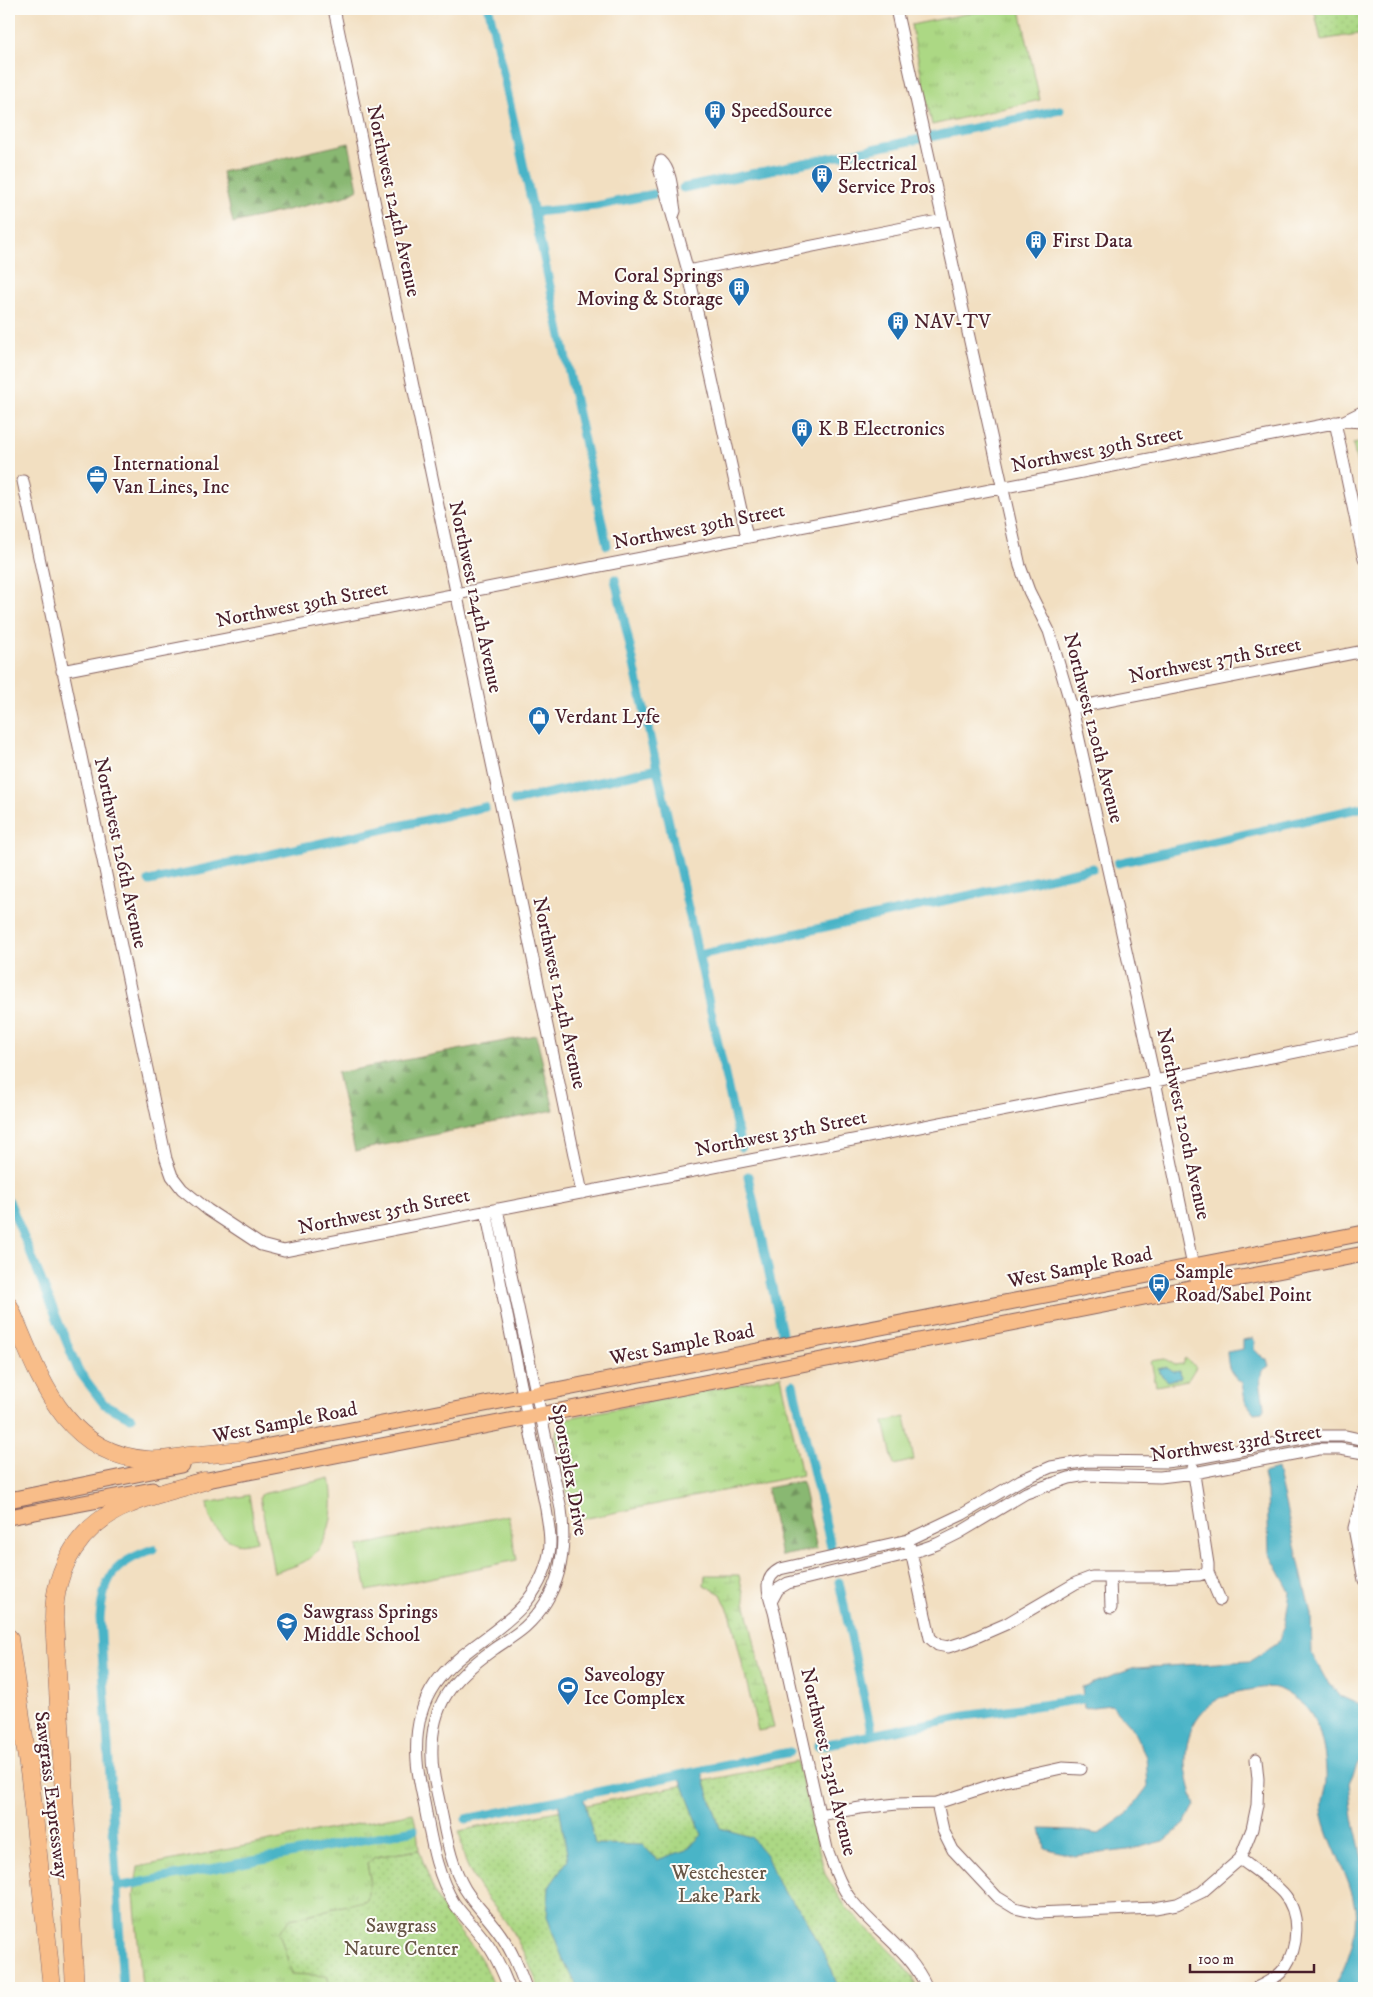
<svg xmlns="http://www.w3.org/2000/svg" width="1373" height="1997" font-family="'IM FELL DW Pica',serif">
	<style>
		.grass { fill: url(#grass-tufts); stroke: #7b7c58 }
		.forest { fill: url(#forest-firs); stroke: #6a6c4e }
		.wetland { fill: url(#wetland-marsh); stroke: #7b7c58 }
		.park { fill: url(#park-dots); stroke: #7b7c58 }
		.pitch { fill: #acd884; stroke: #7b7c58 }
		.water { fill: #4ab4c7; stroke: #4a6a79 }
		.lines { fill: none; stroke-linecap: round; stroke-linejoin: round }
		.canal { stroke: #4ab4c7; stroke-width: 9 }
		.minor-casing { stroke: #856260; stroke-width: 13 }
		.major-casing { stroke: #856260; stroke-width: 17 }
		.highway-casing { stroke: #856260; stroke-width: 19 }
		.minor { stroke: #fff; stroke-width: 11 }
		.major { stroke: #f8bd89; stroke-width: 15 }
		.highway { stroke: #f8bd89; stroke-width: 18 }
		.labels { text-anchor: middle; dominant-baseline: central; stroke-width: 4; stroke-linejoin: round; paint-order: stroke }
		.poi-label { font-size: 20px; fill: #4a1f2b; stroke: #fdfcf7; text-anchor: start }
		.street-label { font-size: 20px; fill: #4a1f2b; stroke: #fdfcf7 }
		.park-label { font-size: 20px; fill: #675646; stroke: #fdfcf7 }
	</style>
	<defs>
		<pattern id="grass-tufts" width="24" height="20" patternUnits="userSpaceOnUse" patternTransform="scale(1.25)"><rect width="24" height="20" fill="#acd884"/><path d="M3 7l-1-3M5 7V3M7 7l1-3M15 17l-1-3M17 17v-4M19 17l1-3" fill="none" stroke="#96b972"/></pattern>
		<pattern id="forest-firs" width="22" height="20" patternUnits="userSpaceOnUse" patternTransform="scale(1.25)"><rect width="22" height="20" fill="#89b872"/><path d="M5 1l3.5 6h-7zM16 11l3.5 6h-7z" fill="#72955e"/></pattern>
		<pattern id="wetland-marsh" width="20" height="14" patternUnits="userSpaceOnUse" patternTransform="scale(1.25)"><rect width="20" height="14" fill="#acd884"/><path d="M1 5h8M5 5V1M11 12h8M15 12V8" fill="none" stroke="#96b972"/></pattern>
		<pattern id="park-dots" width="8" height="8" patternUnits="userSpaceOnUse" patternTransform="scale(1.25)"><rect width="8" height="8" fill="#acd884"/><path d="M2 2h.1M6 6h.1" fill="none" stroke="#96b972" stroke-width="1.8" stroke-linecap="round"/></pattern>
	</defs>
	<rect width="100%" height="100%" fill="#fdfcf7"/>
	<filter id="ink" filterUnits="userSpaceOnUse"><feTurbulence type="fractalNoise" baseFrequency=".02" numOctaves="2"/><feDisplacementMap in="SourceGraphic" scale="10" xChannelSelector="R" yChannelSelector="G"/><feConvolveMatrix kernelMatrix="1 2 1 2 8 2 1 2 1" color-interpolation-filters="sRGB"/></filter>
	<filter id="wash" filterUnits="userSpaceOnUse"><feTurbulence type="fractalNoise" baseFrequency=".0096" numOctaves="4" result="noise"/><feDisplacementMap in="SourceGraphic" scale="20" xChannelSelector="R" yChannelSelector="G"/><feGaussianBlur stdDeviation="1.12" result="paint"/><feColorMatrix in="noise" values="0 0 0 0 0 0 0 0 0 0 0 0 0 0 0 0 0 1.4 0 .05"/><feComposite in="paint" operator="in"/></filter>
	<g filter="url(#wash)">
		<rect width="100%" height="100%" fill="#f2dfc1"/>
		<!-- grass -->
		<path class="grass" d="M990,9H1020L1040,100L932,125L911,25Z
			M1364,442V497L1353,444Z
			M781,1376L802,1475L573,1521L556,1436C557,1427 560,1422 568,1418Z
			M413,1813L417,1830L419,1850L375,1857L367,1864L370,1878L368,1900L291,1919L327,1976L331,1988H142L134,1894L138,1867Z"/>
		<!-- forest -->
		<path class="forest" d="M349,143L358,189L346,196L233,223L222,172Z
			M536,1035L554,1110L355,1151L337,1073Z
			M802,1481L817,1549L781,1556L767,1488Z"/>
		<!-- wetland -->
		<path class="wetland" d="M705,1575H739L774,1728L758,1731L731,1616L721,1594L704,1585Z"/>
		<!-- park -->
		<path class="park" d="M1314,9H1364V33L1321,40Z
			M797,1762L825,1874L846,1907L894,1954L913,1978L917,1988H539C530,1965 520,1943 506,1922C492,1903 476,1887 467,1865C462,1854 462,1842 459,1831Z
			M419,1850C426,1870 433,1892 444,1911C462,1940 484,1951 493,1988H331L327,1976L292,1974L279,1932L291,1919L367,1900L370,1878L367,1864L375,1857Z"/>
		<!-- pitch -->
		<path class="pitch" d="M1185,1358L1196,1367L1188,1380L1156,1386L1151,1361L1165,1359L1175,1365L1182,1364Z
			M905,1417L914,1460L894,1465L884,1422Z
			M330,1478C335,1504 333,1539 310,1558C301,1565 285,1569 274,1573L260,1497L262,1494Z
			M249,1495L257,1541C251,1542 243,1545 237,1543C218,1538 209,1521 207,1503Z
			M508,1515L517,1560L367,1591L358,1546Z"/>
		<!-- water -->
		<path class="water" d="M1253,1338L1255,1342L1254,1349L1263,1358L1267,1359L1269,1366L1262,1371C1258,1384 1264,1396 1264,1409L1262,1412L1254,1413L1245,1401L1242,1383C1229,1372 1228,1369 1227,1352L1243,1349V1340Z
			M1166,1367L1173,1372L1180,1371L1181,1378L1168,1381L1160,1374L1158,1369Z
			M1277,1469L1311,1614L1312,1654L1325,1678L1340,1696L1364,1707V1757L1358,1763L1349,1783L1353,1818L1364,1866V1988H1334C1347,1964 1358,1936 1355,1908C1351,1877 1328,1844 1322,1811C1320,1802 1326,1791 1326,1781C1327,1758 1321,1720 1302,1704C1296,1699 1283,1690 1276,1688C1269,1686 1257,1689 1249,1690C1211,1694 1187,1718 1186,1757C1185,1773 1191,1790 1195,1805L1185,1824L1164,1841L1128,1850L1074,1856L1045,1848L1041,1829L1074,1830L1099,1834L1127,1814L1148,1786L1146,1757L1132,1728L1111,1705L1084,1708L1082,1687L1135,1668L1250,1661L1277,1644L1285,1625L1290,1592L1269,1553L1267,1492L1263,1473Z
			M701,1770L720,1828L751,1837L766,1855L781,1889L805,1916L832,1970L838,1988H578L562,1957L547,1917L549,1887L568,1860L558,1800L583,1795L595,1844L643,1845L657,1860L686,1850L702,1835L679,1775Z"/>
		<g class="lines">
			<!-- canal -->
			<path class="canal" d="M489,9L607,545
				M683,188L1060,110
				M535,212L596,206L654,194
				M615,579L741,1147
				M514,801L657,769
				M1118,863L1364,807
				M149,881L485,807
				M699,955L1093,868
				M748,1176L782,1333
				M9,1201L78,1370L104,1404L131,1418
				M793,1384L831,1547
				M839,1582L872,1735
				M818,1746L965,1716L1083,1699
				M466,1819L790,1752
				M117,1887L414,1830
				M123,1988L100,1618C104,1576 113,1564 153,1549"/>
		</g>
	</g>
	<g filter="url(#ink)">
		<g class="lines">
			<!-- minor casing -->
			<g class="minor-casing">
				<path id="minor" d="M334,9L582,1193
					M896,9L1020,566L1029,591L1049,631L1072,708L1155,1081L1197,1286
					M673,216L675,211C672,196 673,172 661,161L659,168L688,271L747,537
					M688,271L943,220
					M1345,421L1364,422
					M1335,422L1364,559
					M23,481L166,1159L172,1176L182,1189L208,1210L261,1245L284,1251L1155,1081L1364,1038
					M62,671L1344,421L1364,411
					M1072,708L1364,651
					M497,1209L561,1509C567,1554 560,1595 525,1627C516,1635 504,1642 494,1649C452,1679 430,1704 432,1757C432,1774 437,1790 440,1806C446,1834 450,1864 465,1889C475,1905 489,1918 500,1934C512,1950 519,1969 526,1988
					M486,1211L546,1509C548,1523 552,1539 549,1554C529,1652 408,1637 417,1761C418,1778 423,1795 426,1813C432,1844 437,1875 454,1903C463,1916 476,1928 485,1941C496,1955 503,1972 509,1988
					M1193,1468L1208,1564V1572L1220,1600
					M1364,1490L1354,1528L1364,1580
					M910,1547L930,1638L938,1645L948,1647L967,1641L1006,1624L1076,1583L1092,1577H1159L1199,1575L1208,1572
					M1110,1578L1111,1608
					M771,1602L778,1589L788,1583L911,1553L937,1544L959,1533L1026,1493L1069,1478L1086,1475L1160,1477L1194,1473L1319,1449H1340L1364,1453
					M937,1803L943,1830L953,1850L997,1897L1015,1908L1036,1913L1155,1908L1177,1904L1202,1892L1240,1859L1252,1829L1257,1805L1258,1779L1256,1759
					M819,1815L860,1808L897,1804L937,1803L1001,1782L1030,1775L1062,1768L1081,1769
					M1240,1859C1255,1870 1271,1880 1283,1893C1301,1913 1299,1947 1284,1969C1278,1977 1265,1984 1256,1988
					M927,1988C911,1951 877,1932 852,1901C840,1886 834,1867 827,1849L775,1616C771,1598 759,1580 780,1569L908,1540L963,1514L1021,1480L1051,1467L1087,1461L1165,1462L1192,1459L1314,1436H1346L1364,1440"/>
			</g>
			<!-- major casing -->
			<g class="major-casing">
				<path id="major" d="M233,1453L1364,1233
					M192,1483L1364,1254
					M9,1500L181,1465
					M9,1517L152,1490"/>
			</g>
			<!-- highway casing -->
			<g class="highway-casing">
				<path id="highway" d="M9,1306C38,1372 61,1454 148,1460C162,1461 176,1458 189,1456C207,1454 225,1453 243,1451
					M9,1638L30,1778L52,1988
					M75,1988L54,1618C54,1567 81,1523 130,1504C153,1494 179,1489 204,1481"/>
			</g>
			<!-- minor -->
			<use href="#minor" class="minor"/>
			<!-- major -->
			<use href="#major" class="major"/>
			<!-- highway -->
			<use href="#highway" class="highway"/>
		</g>
	</g>
	<!-- icons -->
	<defs>
		<g id="building-pin" transform="scale(1.125)"><path d="M0 17L-7.5 6A9.5 9.5 0 1 1 7.5 6Z" fill="#1f6fb2" stroke="#fdfcf7"/><path d="M-4-6H4V6H1V3H-1V6H-4ZM-2.5-4.3h1.7v1.8h-1.7ZM.8-4.3h1.7v1.8H.8ZM-2.5-1h1.7V.8h-1.7ZM.8-1h1.7V.8H.8Z" fill="#fff"/></g>
		<g id="office-pin" transform="scale(1.125)"><path d="M0 17L-7.5 6A9.5 9.5 0 1 1 7.5 6Z" fill="#1f6fb2" stroke="#fdfcf7"/><path d="M-6-3h4V-5.5h4V-3h4V5H-6ZM-1-4.5V-3h2v-1.5ZM-6 0V1H6V0Z" fill="#fff"/></g>
		<g id="shop-pin" transform="scale(1.125)"><path d="M0 17L-7.5 6A9.5 9.5 0 1 1 7.5 6Z" fill="#1f6fb2" stroke="#fdfcf7"/><path d="M-5-2.5h2.3a2.7 3.5 0 0 1 5.4 0H5L5.5 6h-11ZM-1.5-2.5h3a1.5 2.3 0 0 0-3 0Z" fill="#fff"/></g>
		<g id="bus-pin" transform="scale(1.125)"><path d="M0 17L-7.5 6A9.5 9.5 0 1 1 7.5 6Z" fill="#1f6fb2" stroke="#fdfcf7"/><path d="M-5-6H5V4H4V6H2V4H-2V6H-4V4H-5ZM-3.5-4V0h7V-4ZM-3.5 1.2v1.5H-2V1.2ZM2 1.2v1.5H3.5V1.2Z" fill="#fff"/></g>
		<g id="school-pin" transform="scale(1.125)"><path d="M0 17L-7.5 6A9.5 9.5 0 1 1 7.5 6Z" fill="#1f6fb2" stroke="#fdfcf7"/><path d="M0-5L7-2L0 1L-7-2ZM-4 1L0 2.5L4 1V4Q0 6-4 4Z" fill="#fff"/></g>
		<g id="stadium-pin" transform="scale(1.125)"><path d="M0 17L-7.5 6A9.5 9.5 0 1 1 7.5 6Z" fill="#1f6fb2" stroke="#fdfcf7"/><path d="M0-5a6.5 5 0 1 0 0 10a6.5 5 0 1 0 0-10ZM-3.5-1.8h7v3.6h-7Z" fill="#fff"/></g>
	</defs>
	<g fill-rule="evenodd">
		<use href="#building-pin" x="715" y="111"/>
		<use href="#building-pin" x="822" y="175"/>
		<use href="#building-pin" x="1036" y="241"/>
		<use href="#building-pin" x="739" y="288"/>
		<use href="#building-pin" x="898" y="322"/>
		<use href="#building-pin" x="802" y="429"/>
		<use href="#office-pin" x="97" y="476"/>
		<use href="#shop-pin" x="539" y="717"/>
		<use href="#bus-pin" x="1159" y="1284"/>
		<use href="#school-pin" x="287" y="1623"/>
		<use href="#stadium-pin" x="568" y="1687"/>
	</g>
	<g class="labels">
		<!-- poi labels -->
		<g class="poi-label">
			<text x="731" y="111">SpeedSource</text>
			<text x="838" y="164">Electrical<tspan x="838" dy="23">Service Pros</tspan></text>
			<text x="1052" y="241">First Data</text>
			<text x="723" y="276" text-anchor="end">Coral Springs<tspan x="723" dy="23">Moving &amp; Storage</tspan></text>
			<text x="914" y="322">NAV-TV</text>
			<text x="818" y="429">K B Electronics</text>
			<text x="113" y="464">International<tspan x="113" dy="23">Van Lines, Inc</tspan></text>
			<text x="555" y="717">Verdant Lyfe</text>
			<text x="1175" y="1272">Sample<tspan x="1175" dy="23">Road/Sabel Point</tspan></text>
			<text x="303" y="1612">Sawgrass Springs<tspan x="303" dy="23">Middle School</tspan></text>
			<text x="584" y="1675">Saveology<tspan x="584" dy="23">Ice Complex</tspan></text>
		</g>
		<!-- street labels -->
		<g class="street-label">
			<text transform="translate(393 201) rotate(78)">Northwest 124th Avenue</text>
			<text transform="translate(1097 450) rotate(-11)">Northwest 39th Street</text>
			<text transform="translate(699 527) rotate(-11)">Northwest 39th Street</text>
			<text transform="translate(475 597) rotate(78)">Northwest 124th Avenue</text>
			<text transform="translate(302 605) rotate(-11)">Northwest 39th Street</text>
			<text transform="translate(1215 661) rotate(-11)">Northwest 37th Street</text>
			<text transform="translate(1093 728) rotate(76)">Northwest 120th Avenue</text>
			<text transform="translate(120 853) rotate(78)">Northwest 126th Avenue</text>
			<text transform="translate(559 993) rotate(78)">Northwest 124th Avenue</text>
			<text transform="translate(1183 1124) rotate(78)">Northwest 120th Avenue</text>
			<text transform="translate(781 1134) rotate(-11)">Northwest 35th Street</text>
			<text transform="translate(384 1212) rotate(-11)">Northwest 35th Street</text>
			<text transform="translate(1080 1268) rotate(-11)">West Sample Road</text>
			<text transform="translate(682 1345) rotate(-11)">West Sample Road</text>
			<text transform="translate(285 1423) rotate(-11)">West Sample Road</text>
			<text transform="translate(1236 1444) rotate(-8)">Northwest 33rd Street</text>
			<text transform="translate(569 1470) rotate(80)">Sportsplex Drive</text>
			<text transform="translate(828 1762) rotate(77)">Northwest 123rd Avenue</text>
			<text transform="translate(51 1795) rotate(83)">Sawgrass Expressway</text>
		</g>
		<!-- park labels -->
		<g class="park-label">
			<text x="719" y="1873">Westchester<tspan x="719" dy="23">Lake Park</tspan></text>
			<text x="401" y="1926">Sawgrass<tspan x="401" dy="23">Nature Center</tspan></text>
		</g>
	</g>
	<!-- margin -->
	<rect width="1373" height="1997" fill="none" stroke="#fdfcf7" stroke-width="30"/>
	<!-- scale -->
	<path d="M1190 1964v8h124v-8" fill="none" stroke="#4a1f2b" stroke-width="2.5"/>
	<text x="1198" y="1964" font-size="15" fill="#4a1f2b" stroke="#fdfcf7" stroke-width="4" paint-order="stroke">100 m</text>
</svg>
